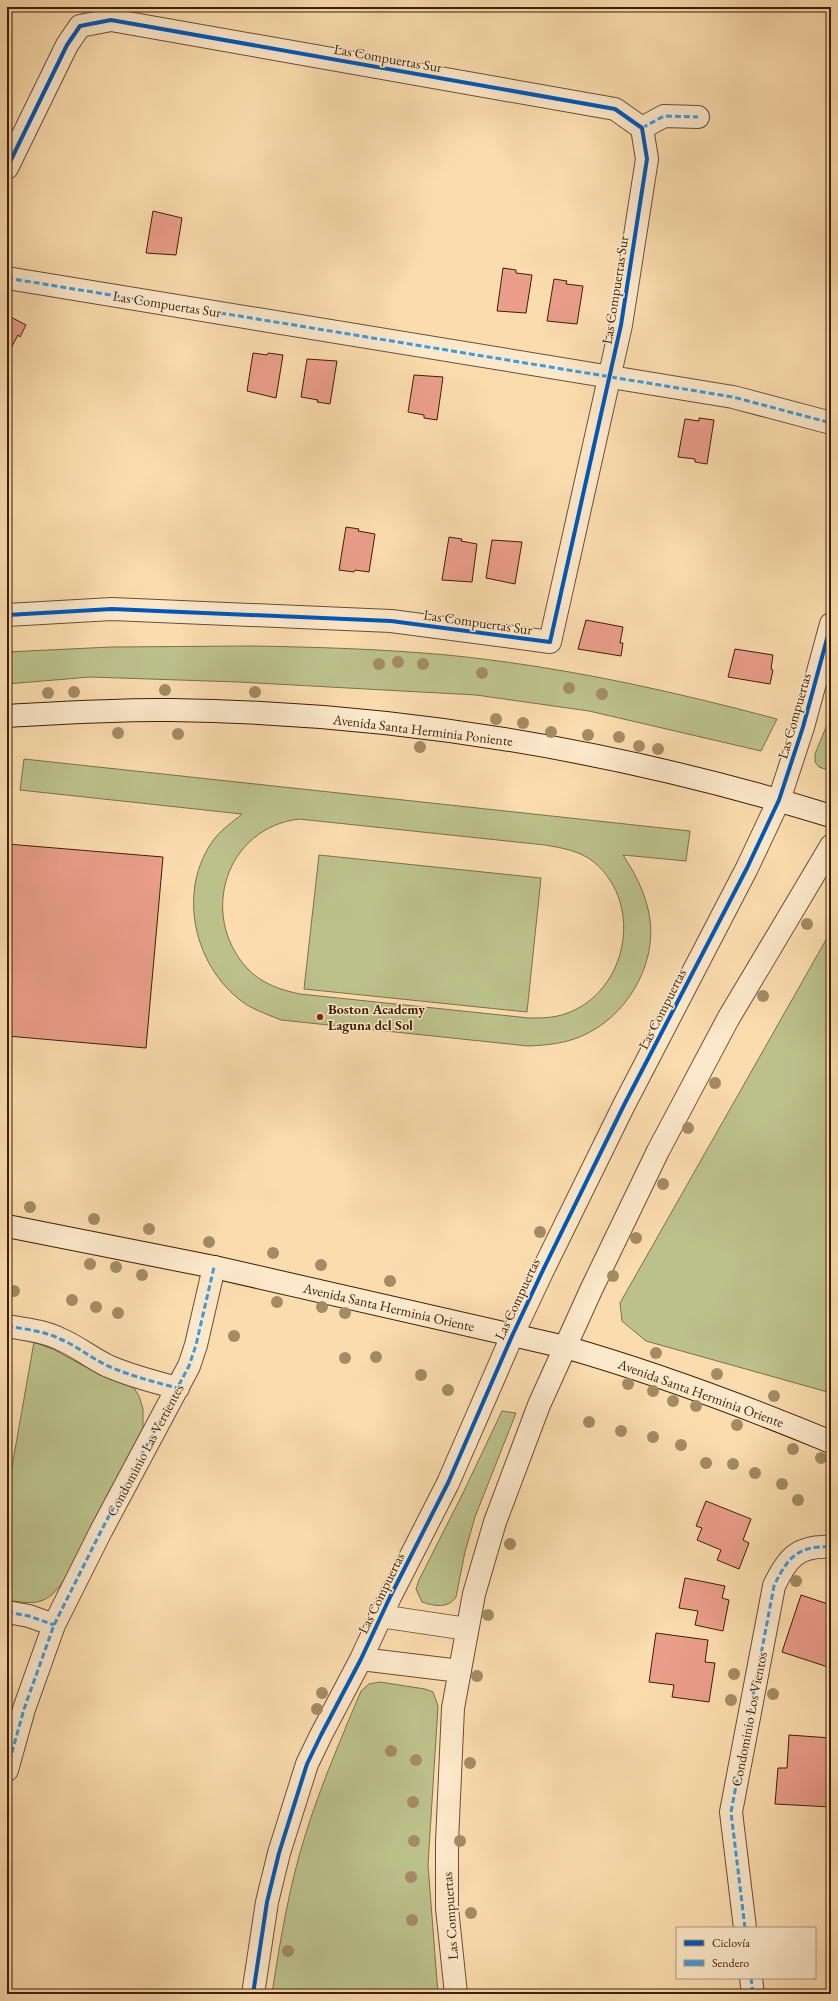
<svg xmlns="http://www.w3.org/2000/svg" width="838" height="2001" font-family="'EB Garamond',serif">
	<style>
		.green { fill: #bcc18c; stroke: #7c7049; fill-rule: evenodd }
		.building { fill: #eb9e8b; stroke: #3d1f06 }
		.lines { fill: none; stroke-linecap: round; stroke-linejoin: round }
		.street-casing { stroke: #6c4e30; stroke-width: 24 }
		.secondary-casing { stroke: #3d1f06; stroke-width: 24 }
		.street { stroke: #fce8ca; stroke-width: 22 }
		.secondary { stroke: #fce8ca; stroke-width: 22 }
		.quiet { stroke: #3f9bdd; stroke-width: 3; stroke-dasharray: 6 3; stroke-linecap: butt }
		.cycleway-casing { stroke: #fce8ca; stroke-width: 6 }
		.cycleway { stroke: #0057b8; stroke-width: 4 }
		.tree { fill: #a48b64 }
		.poi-dot { fill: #8f2418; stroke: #fce8ca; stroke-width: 1.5 }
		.labels { text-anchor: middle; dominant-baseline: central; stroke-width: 3; stroke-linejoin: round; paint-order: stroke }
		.street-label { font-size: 14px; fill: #3d1f06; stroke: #fce8ca }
		.poi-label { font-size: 14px; font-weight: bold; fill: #3d1f06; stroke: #fce8ca; text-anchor: start }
	</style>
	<rect width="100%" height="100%" fill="#fbdcae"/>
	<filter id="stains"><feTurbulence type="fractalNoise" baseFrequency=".005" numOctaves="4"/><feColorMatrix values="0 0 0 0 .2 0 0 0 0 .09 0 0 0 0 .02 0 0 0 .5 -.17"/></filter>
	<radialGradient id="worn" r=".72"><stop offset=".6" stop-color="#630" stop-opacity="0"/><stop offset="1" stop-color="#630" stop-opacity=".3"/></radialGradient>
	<!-- green -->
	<path class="green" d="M250,646C316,647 381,649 447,655C559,666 668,690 777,719L761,751L589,711L476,695L238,682L90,677L7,684V652L111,647Z
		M831,715V771L819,767L815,762V754Z
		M24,759L690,831L686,861L623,855C634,872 643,888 648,909C660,956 632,1010 590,1032C570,1043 550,1045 528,1046L281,1020C269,1015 257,1011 247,1005C194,970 175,890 215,838C223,828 233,822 242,814L20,790ZM299,819L545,845C563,848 580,851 594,862C645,905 627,993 565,1014C553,1018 541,1018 529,1018L300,994C280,990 260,983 246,967C199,914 226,828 299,819Z
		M319,855L541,878L527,1012L304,989Z
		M831,931V1393L646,1341L622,1321L620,1303Z
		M34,1342L55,1350L82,1365L134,1388L139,1396L143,1409V1431L136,1457L64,1580C48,1605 35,1605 7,1600V1495Z
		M502,1411L516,1413L475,1517L465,1552L456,1597C448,1609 434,1606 422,1602L416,1589L419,1580L464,1491Z
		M380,1682L425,1689L433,1692L438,1706L428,1865L438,1994H272C280,1941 289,1887 305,1836C320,1787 341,1739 361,1691L369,1684Z"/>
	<!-- building -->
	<path class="building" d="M153,211L182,218L176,255L146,253Z
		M503,268L516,270V273L532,275L526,313L497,311Z
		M554,279L567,281L566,284L583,286L577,324L547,321Z
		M7,315L26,325L20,337L18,335L10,350L7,348Z
		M253,353L267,355L268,353L283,355L276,398L247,391Z
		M307,359L337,361L330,404L317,402L318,400L301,397Z
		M414,375L443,377L437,420L424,418V415L408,412Z
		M699,418L714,420L707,464L695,462V459L678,457L685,419L699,421Z
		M346,527L359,529L358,531L375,534L369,572L355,570L354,572L339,570Z
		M449,537L462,539L461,541L477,544L472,582L442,580Z
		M492,540L522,542L515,584L486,578Z
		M586,620L623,627L620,643H623L621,656L578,649Z
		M735,649L773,655L771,669L773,670L770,684L728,677Z
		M7,844L163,857L146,1048L7,1036Z
		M706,1501L751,1519L743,1540L749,1543L739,1569L717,1560L721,1550L697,1540L702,1528L696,1526Z
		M685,1578L725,1586L722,1598L729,1600L723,1631L695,1625L698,1611L679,1608Z
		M801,1595L831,1605V1668L782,1652Z
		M656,1633L708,1640L705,1662L715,1663L709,1702L672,1697L674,1685L649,1682Z
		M789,1735L831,1738V1807L775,1804L778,1768H787Z"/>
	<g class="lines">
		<!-- street casing -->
		<g class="street-casing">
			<path id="street" d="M642,128L664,116L698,117
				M7,168L67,45L80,26L111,20L615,109L642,128L647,159L621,325L550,642L391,621L112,609L7,615
				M7,278L733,397L831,423
				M7,1326C25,1329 44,1331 60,1339C77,1346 91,1358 108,1366C131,1376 154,1382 178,1388
				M7,1612L29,1616L54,1625
				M380,1616L467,1629
				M361,1659L460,1671
				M7,1770L24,1709L54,1625L101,1531L189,1366L196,1345L214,1267
				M745,1928L731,1812L774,1586C787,1558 798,1545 831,1547
				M751,1978L753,1994
				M253,1994L267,1902L279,1853L307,1764L321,1735L361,1659L390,1597L448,1483L512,1336L543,1270L624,1105L747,868L779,800L803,727L831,624
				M456,1994L447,1908V1842L453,1708L474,1594L495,1522L539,1405L591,1290L658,1151L728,1019L831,846"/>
		</g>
		<!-- secondary casing -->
		<g class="secondary-casing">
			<path id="secondary" d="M7,716C61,713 116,709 171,710C394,713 618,750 831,816
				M7,1226L214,1267L565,1347C656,1373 744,1406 831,1442"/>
		</g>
		<!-- street -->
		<use href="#street" class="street"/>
		<!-- secondary -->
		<use href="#secondary" class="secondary"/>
		<!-- quiet -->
		<path class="quiet" d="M642,128L664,116L698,117
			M7,278L733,397L831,423
			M7,1326C25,1329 44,1331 60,1339C77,1346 91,1358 108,1366C131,1376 154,1382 178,1388
			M7,1612L29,1616L54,1625
			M7,1770L24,1709L54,1625L101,1531L189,1366L196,1345L214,1267
			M745,1928L731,1812L774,1586C787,1558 798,1545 831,1547
			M751,1978L753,1994"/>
		<!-- cycleway casing -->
		<g class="cycleway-casing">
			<path id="cycleway" d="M7,168L67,45L80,26L111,20L615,109L642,128L647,159L621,325L550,642L391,621L112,609L7,615
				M253,1994L267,1902L279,1853L307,1764L321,1735L361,1659L390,1597L448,1483L512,1336L543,1270L624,1105L747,868L779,800L803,727L831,624"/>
		</g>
		<!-- cycleway -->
		<use href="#cycleway" class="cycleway"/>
	</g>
	<!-- trees -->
	<g class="tree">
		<circle cx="398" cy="662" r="6"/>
		<circle cx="379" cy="664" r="6"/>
		<circle cx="423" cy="664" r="6"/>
		<circle cx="482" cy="673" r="6"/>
		<circle cx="569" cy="688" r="6"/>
		<circle cx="165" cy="690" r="6"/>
		<circle cx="74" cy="692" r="6"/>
		<circle cx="255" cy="692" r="6"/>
		<circle cx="48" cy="693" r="6"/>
		<circle cx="602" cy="694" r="6"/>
		<circle cx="496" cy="719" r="6"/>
		<circle cx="523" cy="723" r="6"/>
		<circle cx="551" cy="732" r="6"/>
		<circle cx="118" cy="733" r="6"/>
		<circle cx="178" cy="734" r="6"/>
		<circle cx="588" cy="735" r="6"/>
		<circle cx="619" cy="737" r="6"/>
		<circle cx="639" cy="746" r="6"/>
		<circle cx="420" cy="747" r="6"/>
		<circle cx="658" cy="749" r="6"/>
		<circle cx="807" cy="924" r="6"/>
		<circle cx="763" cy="996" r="6"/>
		<circle cx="715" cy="1083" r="6"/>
		<circle cx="688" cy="1128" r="6"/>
		<circle cx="663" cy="1184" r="6"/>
		<circle cx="30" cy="1207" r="6"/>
		<circle cx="94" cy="1219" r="6"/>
		<circle cx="149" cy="1229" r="6"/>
		<circle cx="540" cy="1232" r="6"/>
		<circle cx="636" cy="1238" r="6"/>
		<circle cx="209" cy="1242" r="6"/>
		<circle cx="273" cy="1253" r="6"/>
		<circle cx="90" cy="1264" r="6"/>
		<circle cx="321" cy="1265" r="6"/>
		<circle cx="116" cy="1267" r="6"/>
		<circle cx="142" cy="1275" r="6"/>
		<circle cx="613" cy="1276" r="6"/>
		<circle cx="390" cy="1281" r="6"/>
		<circle cx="14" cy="1291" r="6"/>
		<circle cx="72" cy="1300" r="6"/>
		<circle cx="277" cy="1302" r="6"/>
		<circle cx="96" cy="1307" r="6"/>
		<circle cx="322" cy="1307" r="6"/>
		<circle cx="118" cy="1313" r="6"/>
		<circle cx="345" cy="1313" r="6"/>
		<circle cx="234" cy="1336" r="6"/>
		<circle cx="656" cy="1353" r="6"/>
		<circle cx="376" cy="1357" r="6"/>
		<circle cx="345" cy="1358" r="6"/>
		<circle cx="717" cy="1374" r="6"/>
		<circle cx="421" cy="1375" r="6"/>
		<circle cx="628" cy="1384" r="6"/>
		<circle cx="448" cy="1390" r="6"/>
		<circle cx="653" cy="1391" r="6"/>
		<circle cx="774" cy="1396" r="6"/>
		<circle cx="673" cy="1401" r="6"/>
		<circle cx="696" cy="1406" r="6"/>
		<circle cx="589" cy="1422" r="6"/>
		<circle cx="737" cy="1425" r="6"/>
		<circle cx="621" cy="1431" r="6"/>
		<circle cx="653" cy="1437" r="6"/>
		<circle cx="681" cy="1445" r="6"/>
		<circle cx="793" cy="1449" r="6"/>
		<circle cx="821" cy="1458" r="6"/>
		<circle cx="706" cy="1463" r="6"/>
		<circle cx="733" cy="1464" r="6"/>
		<circle cx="755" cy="1473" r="6"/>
		<circle cx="782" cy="1484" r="6"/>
		<circle cx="798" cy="1500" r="6"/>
		<circle cx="510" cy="1544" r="6"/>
		<circle cx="796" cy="1581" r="6"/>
		<circle cx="488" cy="1615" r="6"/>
		<circle cx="734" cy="1674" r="6"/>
		<circle cx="477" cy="1676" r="6"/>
		<circle cx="322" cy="1693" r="6"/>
		<circle cx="773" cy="1694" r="6"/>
		<circle cx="731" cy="1700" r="6"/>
		<circle cx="317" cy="1709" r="6"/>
		<circle cx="391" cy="1751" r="6"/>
		<circle cx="416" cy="1760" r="6"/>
		<circle cx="470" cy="1763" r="6"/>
		<circle cx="413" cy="1802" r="6"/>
		<circle cx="414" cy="1841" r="6"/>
		<circle cx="460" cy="1841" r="6"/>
		<circle cx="411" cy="1877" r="6"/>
		<circle cx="471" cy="1913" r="6"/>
		<circle cx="412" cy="1920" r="6"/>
		<circle cx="288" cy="1951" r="6"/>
	</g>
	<!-- markers -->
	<circle class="poi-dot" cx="320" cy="1017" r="4"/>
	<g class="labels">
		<!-- street labels -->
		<g class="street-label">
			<text transform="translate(388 58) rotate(10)">Las Compuertas Sur</text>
			<text transform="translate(615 290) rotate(-81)">Las Compuertas Sur</text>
			<text transform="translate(167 304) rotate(9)">Las Compuertas Sur</text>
			<text transform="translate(478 622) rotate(8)">Las Compuertas Sur</text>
			<text transform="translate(794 716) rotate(-74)">Las Compuertas</text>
			<text transform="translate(423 730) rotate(7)">Avenida Santa Herminia Poniente</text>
			<text transform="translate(662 1009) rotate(-63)">Las Compuertas</text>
			<text transform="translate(517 1299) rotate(-65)">Las Compuertas</text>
			<text transform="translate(389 1307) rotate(13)">Avenida Santa Herminia Oriente</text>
			<text transform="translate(701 1393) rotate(20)">Avenida Santa Herminia Oriente</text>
			<text transform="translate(145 1450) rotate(-62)">Condominio Las Vertientes</text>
			<text transform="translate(381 1593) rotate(-64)">Las Compuertas</text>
			<text transform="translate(749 1719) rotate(-79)">Condominio Los Vientos</text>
			<text transform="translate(450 1916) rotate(-94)">Las Compuertas</text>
		</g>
		<!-- poi labels -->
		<g class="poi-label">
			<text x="328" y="1009">Boston Academy<tspan x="328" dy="16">Laguna del Sol</tspan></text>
		</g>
	</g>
	<!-- margin -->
	<rect width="838" height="2001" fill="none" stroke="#fbdcae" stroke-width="24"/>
	<rect x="8" y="8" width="822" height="1985" fill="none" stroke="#3d1f06" stroke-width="2"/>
	<rect x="12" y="12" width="814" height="1977" fill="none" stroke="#3d1f06"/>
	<!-- legend -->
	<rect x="676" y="1927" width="140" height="52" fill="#fce8ca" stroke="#b0987c"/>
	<rect x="684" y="1940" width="20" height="6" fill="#0057b8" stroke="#b0987c"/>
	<text x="712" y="1947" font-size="12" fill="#3d1f06">Ciclovía</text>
	<rect x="684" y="1960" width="20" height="6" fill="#3f9bdd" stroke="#b0987c"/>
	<text x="712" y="1967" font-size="12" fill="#3d1f06">Sendero</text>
	<rect width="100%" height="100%" filter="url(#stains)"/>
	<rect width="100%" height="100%" fill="url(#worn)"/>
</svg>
